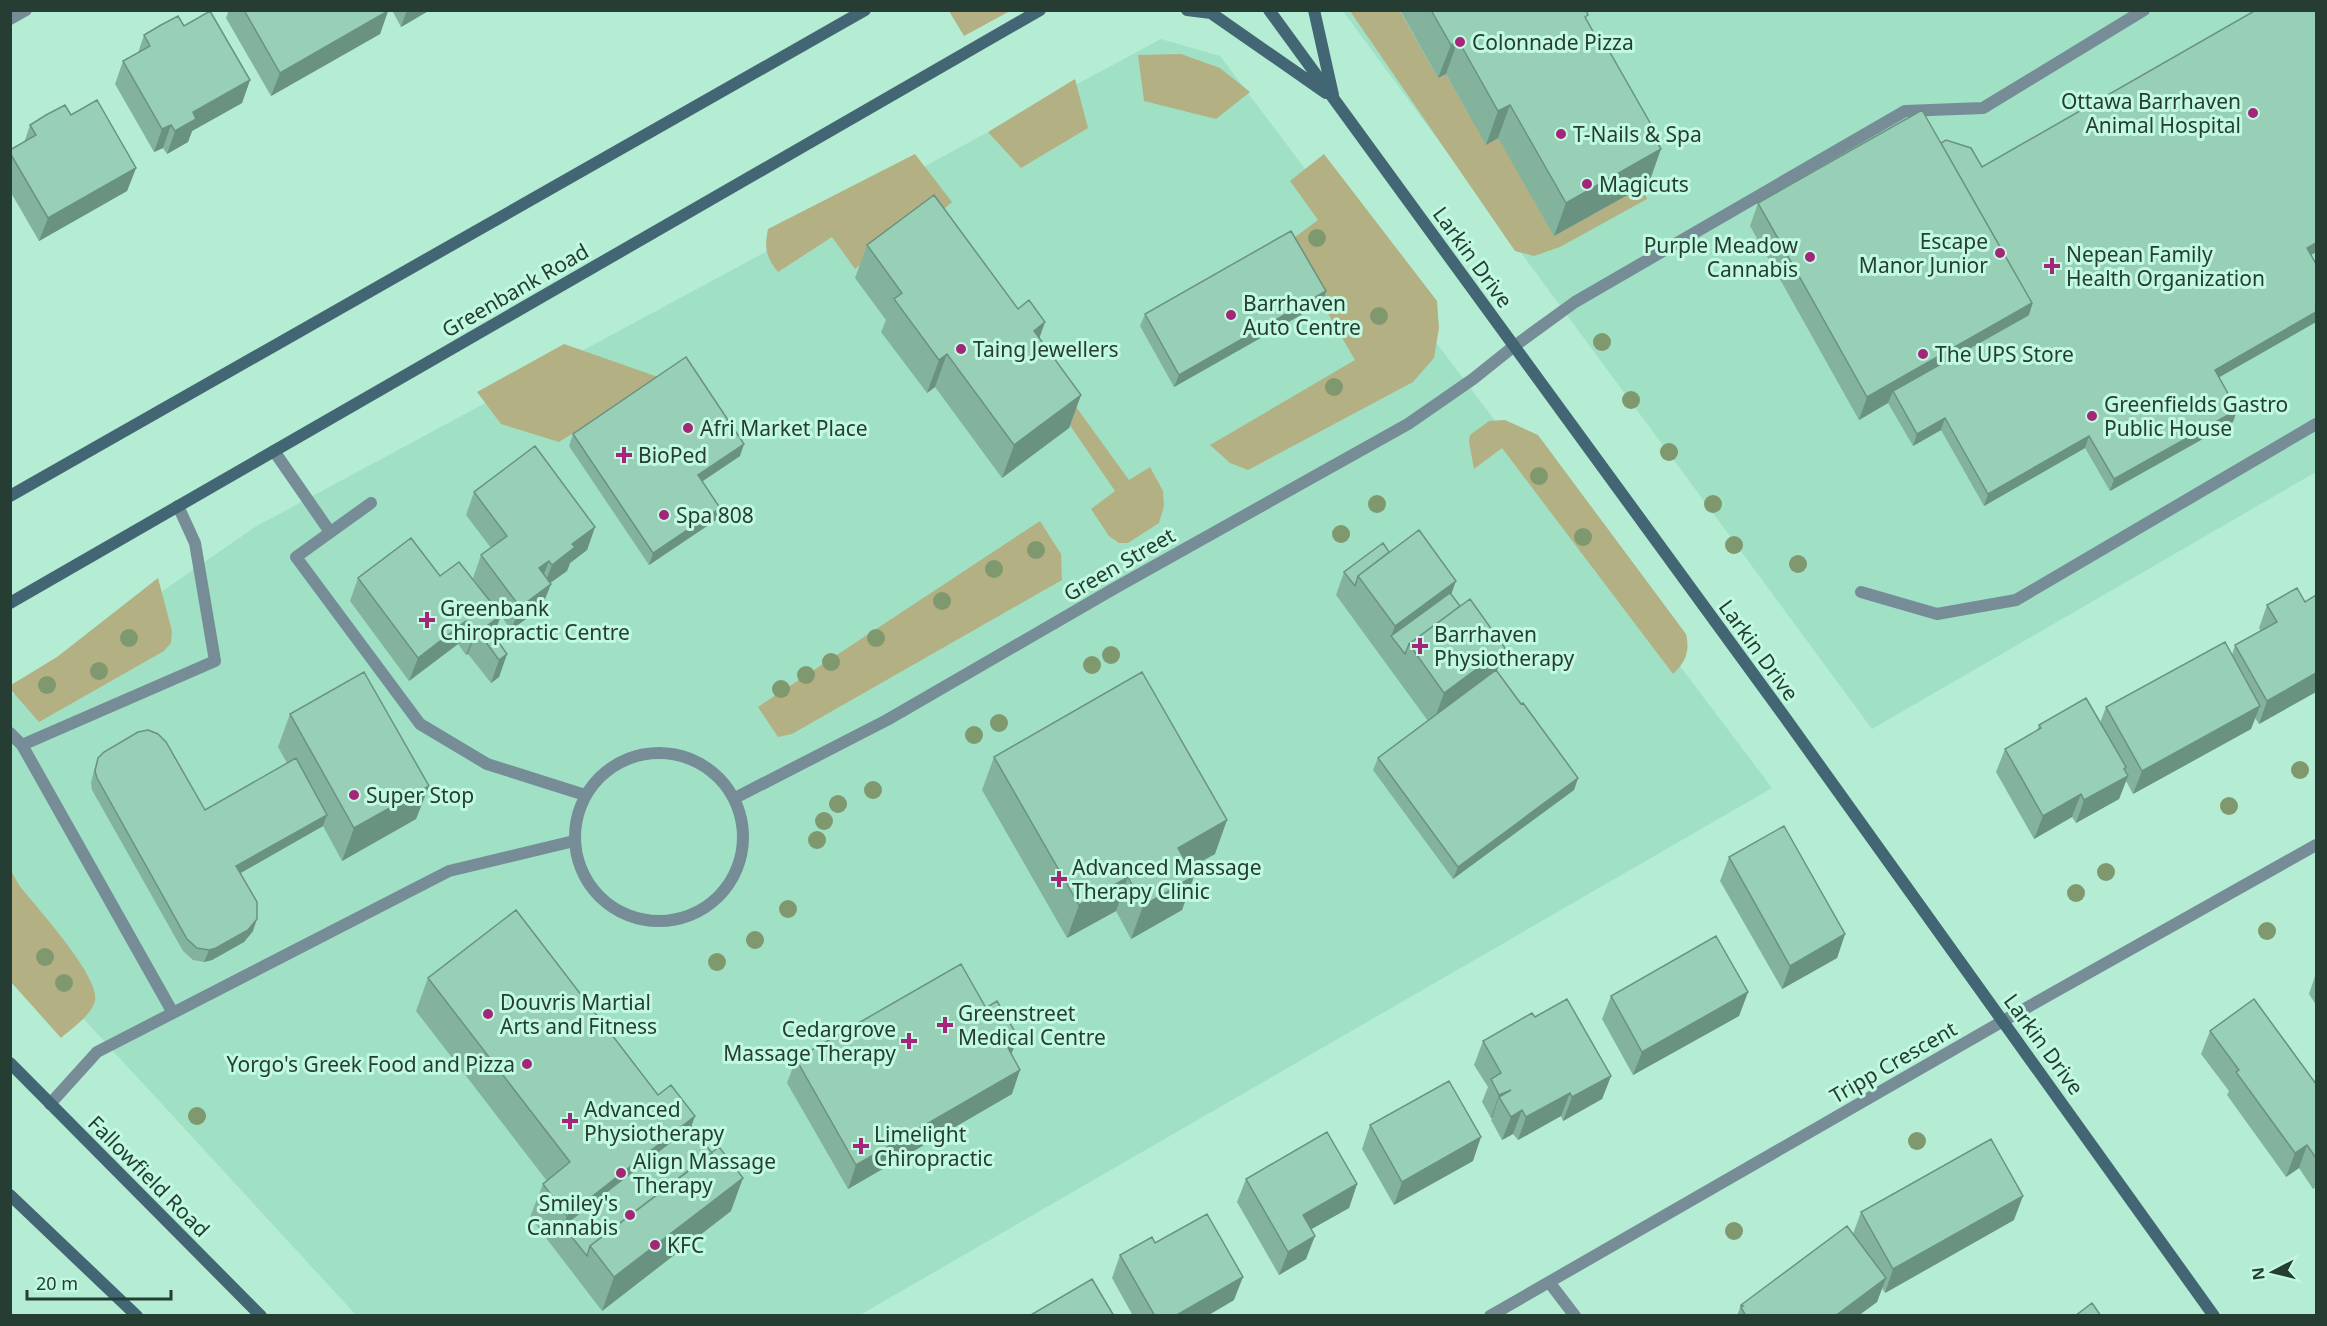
<svg xmlns="http://www.w3.org/2000/svg" width="2327" height="1326" font-family="'Noto Sans',sans-serif">
	<style>
		.built { fill: #a0e0c5 }
		.green { fill: #b3b184 }
		.lines { fill: none; stroke-linecap: round; stroke-linejoin: round }
		.lane { stroke: #768d97; stroke-width: 12 }
		.street { stroke: #768d97; stroke-width: 12 }
		.secondary { stroke: #436674; stroke-width: 12 }
		.tree { fill: #80986e }
		.wall { fill: #83b39d }
		.shaded-wall { fill: #6a9280 }
		.building { fill: #98d0b7; stroke: #6a9280; stroke-width: 1.5 }
		.poi-dot { fill: #a42678; stroke: #c1fae0; stroke-width: 2 }
		.labels { text-anchor: middle; dominant-baseline: central; stroke-width: 6; stroke-linejoin: round; paint-order: stroke }
		.poi-label { font-size: 21px; fill: #263d33; stroke: #c1fae0; text-anchor: start }
		.street-label { font-size: 21px; fill: #263d33; stroke: #c1fae0 }
	</style>
	<rect width="100%" height="100%" fill="#b4edd3"/>
	<!-- built -->
	<path class="built" d="M1343,11H2316V472L1872,729Z
		M1161,39L1220,56L1772,788L860,1315H356L11,940V696L255,527Z"/>
	<!-- green -->
	<path class="green" d="M949,11H1010L964,36Z
		M1350,11H1400L1438,78L1446,74L1467,111L1498,138L1641,186L1647,199L1560,247L1534,256L1515,251Z
		M1181,54L1220,68L1250,92L1216,119L1144,101L1138,55Z
		M1075,79L1088,128L1021,168L988,132Z
		M915,154L952,202L937,215L1129,480L1150,467L1163,491L1164,506L1159,523L1128,543H1119L1109,536L1091,509L1115,491L925,214L855,269L832,237L778,272C766,257 764,248 768,229Z
		M1324,154L1437,301L1439,328L1434,358L1413,382L1248,470L1230,463L1210,445L1355,360L1287,243L1318,220L1290,181Z
		M564,344L661,378L559,442L501,424L477,392Z
		M1505,420L1538,435L1686,634C1690,651 1686,662 1673,674L1502,448L1474,469L1469,442L1470,435L1489,421Z
		M1040,521L1061,554L1062,580L792,734L778,737L758,707Z
		M158,578L172,631L171,643L164,651L39,722L11,690V685L57,657Z
		M11,871L19,885C35,906 101,977 95,1001C91,1016 72,1028 61,1038L11,982Z"/>
	<g class="lines">
		<!-- lane -->
		<path class="lane" d="M1513,347L1575,302L1905,111L1983,108L2144,10
			M274,451L330,532
			M371,503L296,557L420,724L487,764L585,795
			M1861,592L1937,614L2016,600L2316,424
			M10,733L22,745L173,1013
			M22,745L215,661L195,543L178,506
			M50,1104L97,1052L449,871L574,841"/>
		<!-- street -->
		<path class="street" d="M10,19L26,10
			M575 837a84 84 0 1 1 168 0a84 84 0 1 1-168 0Z
			M735,798L887,720L1115,588L1408,424L1473,379L1513,347
			M1549,1282L1575,1316
			M1490,1316L2003,1021L2316,845"/>
		<!-- secondary -->
		<path class="secondary" d="M1187,10L1211,13L1326,93
			M1269,10L1784,716L2214,1316
			M1314,10L1333,95
			M10,496L865,10
			M10,603L1040,10
			M10,1063L261,1316
			M10,1195L137,1316"/>
	</g>
	<!-- trees -->
	<g class="tree">
		<circle cx="1317" cy="238" r="9"/>
		<circle cx="1379" cy="316" r="9"/>
		<circle cx="1602" cy="342" r="9"/>
		<circle cx="1334" cy="387" r="9"/>
		<circle cx="1631" cy="400" r="9"/>
		<circle cx="1669" cy="452" r="9"/>
		<circle cx="1539" cy="476" r="9"/>
		<circle cx="1377" cy="504" r="9"/>
		<circle cx="1713" cy="504" r="9"/>
		<circle cx="1341" cy="534" r="9"/>
		<circle cx="1583" cy="537" r="9"/>
		<circle cx="1734" cy="545" r="9"/>
		<circle cx="1036" cy="550" r="9"/>
		<circle cx="1798" cy="564" r="9"/>
		<circle cx="994" cy="569" r="9"/>
		<circle cx="942" cy="601" r="9"/>
		<circle cx="129" cy="638" r="9"/>
		<circle cx="876" cy="638" r="9"/>
		<circle cx="1111" cy="655" r="9"/>
		<circle cx="831" cy="662" r="9"/>
		<circle cx="1092" cy="665" r="9"/>
		<circle cx="99" cy="671" r="9"/>
		<circle cx="806" cy="675" r="9"/>
		<circle cx="47" cy="685" r="9"/>
		<circle cx="781" cy="689" r="9"/>
		<circle cx="999" cy="723" r="9"/>
		<circle cx="974" cy="735" r="9"/>
		<circle cx="2300" cy="770" r="9"/>
		<circle cx="873" cy="790" r="9"/>
		<circle cx="838" cy="804" r="9"/>
		<circle cx="2229" cy="806" r="9"/>
		<circle cx="824" cy="821" r="9"/>
		<circle cx="817" cy="840" r="9"/>
		<circle cx="2106" cy="872" r="9"/>
		<circle cx="2076" cy="893" r="9"/>
		<circle cx="788" cy="909" r="9"/>
		<circle cx="2267" cy="931" r="9"/>
		<circle cx="755" cy="940" r="9"/>
		<circle cx="45" cy="957" r="9"/>
		<circle cx="717" cy="962" r="9"/>
		<circle cx="64" cy="983" r="9"/>
		<circle cx="197" cy="1116" r="9"/>
		<circle cx="1917" cy="1141" r="9"/>
		<circle cx="1734" cy="1231" r="9"/>
	</g>
	<!-- wall -->
	<path class="wall" d="M229,10L388,11L380,34L271,96L226,18Z
		M392,10H430L401,27Z
		M1400,10H1586V21L1660,147L1649,183L1554,236L1498,138L1486,145L1446,74L1438,78Z
		M2316,10V252L2311,255L2316,264V322L2219,377L2237,410L2233,422L2110,491L2085,448L1984,506L1941,430L1913,446L1888,403L1859,420L1750,226L1758,203L1941,143L1982,167Z
		M184,26L250,80L242,103L192,131L188,142L167,154L163,148L154,152L115,84L123,61L138,53L144,35Z
		M71,115L136,168L127,191L39,241L10,191V150L24,143L30,125Z
		M867,245L1018,309L1045,322L1039,338L1081,395L1069,428L1002,478L935,387L927,393L881,332L886,320L855,278Z
		M1326,291L1322,303L1174,387L1140,326L1145,314Z
		M573,434L740,456L702,481L720,508L716,520L649,565L569,446Z
		M474,492L595,527L587,550L570,563L567,571L550,583L542,607L511,630L501,616L494,635L507,654L499,677L491,683L468,654L466,655L458,644L409,681L350,601L358,578L440,576L489,600L473,578L481,555L491,548L466,515Z
		M1389,552L1451,594L1460,606L1505,648L1497,671L1578,778L1574,790L1453,879L1373,770L1378,758L1428,721L1336,595L1344,572Z
		M2316,595V692L2259,724L2255,718L2251,729L2133,794L2126,781L2119,799L2076,823L2072,817L2034,839L1996,772L2005,749L2037,731L2039,725L2100,723L2106,707L2232,655L2235,645L2261,631L2259,628L2267,605L2305,602Z
		M290,714L429,786L416,819L342,861L323,826L240,873L253,931L244,942L212,960L204,962L193,960L183,951L92,790L91,783L94,770L98,758L205,810L287,763L278,747Z
		M994,757L1215,854L1189,868L1194,876L1182,910L1131,939L1116,911L1067,938L982,790Z
		M1729,857L1845,934L1837,958L1782,989L1720,881Z
		M2316,973V1005L2309,994Z
		M428,978L658,1095L695,1116L691,1126L731,1211L602,1311L530,1217L543,1184L547,1181L416,1011Z
		M1748,992L1739,1016L1633,1075L1602,1019L1611,996Z
		M1535,1017L1611,1076L1602,1099L1563,1121L1561,1116L1518,1140L1513,1134L1502,1140L1491,1120L1492,1118H1491L1482,1102L1488,1087L1474,1065L1483,1041Z
		M2210,1031L2316,1084V1187L2313,1189L2299,1168L2286,1177L2227,1095L2229,1091L2201,1054Z
		M1011,1054L1012,1094L848,1189L787,1083L796,1059Z
		M1370,1125L1473,1161L1394,1205L1362,1149Z
		M1246,1179L1357,1184L1349,1208L1311,1229L1306,1259L1279,1275L1237,1202Z
		M1861,1212L2014,1220L1885,1293L1882,1288L1877,1302L1858,1316H1737L1741,1305L1853,1234Z
		M1155,1243L1234,1300L1207,1316H1133L1112,1278L1120,1255Z"/>
	<!-- shaded-wall -->
	<path class="shaded-wall" d="M407,10H430L401,27Z
		M388,11L380,34L271,96L280,73Z
		M1458,40L1446,74L1438,78L1451,45Z
		M250,80L242,103L192,131L188,142L167,154L175,131L193,112Z
		M1510,105L1498,138L1486,145L1498,111Z
		M171,125L163,148L154,152L162,129Z
		M1661,142L1658,151L1661,149L1649,183L1554,236L1566,203Z
		M136,168L127,191L39,241L48,218Z
		M2316,243V252L2303,260L2307,248Z
		M1326,291L1322,303L1174,387L1179,375Z
		M2032,303L2024,327L1893,391L1888,403L1859,420L1867,397Z
		M2316,312V322L2211,382L2215,370Z
		M1045,322L1033,356L1034,331Z
		M947,354L935,387L927,393L939,360Z
		M1081,395L1069,428L1002,478L1014,445Z
		M2237,410L2233,422L2110,491L2114,479Z
		M1945,418L1941,430L1913,446L1917,434Z
		M2089,436L2085,448L1984,506L1988,494Z
		M744,444L740,456L694,487L698,475Z
		M720,508L716,520L649,565L653,553Z
		M595,527L587,550L570,563L567,571L543,588L552,565L572,544Z
		M549,561L540,584L539,568Z
		M1456,581L1444,614L1391,636L1395,626Z
		M551,584L542,607L511,630L520,607Z
		M501,615L492,638L487,626Z
		M466,621L458,644L409,681L418,658Z
		M477,630L468,654L466,655L475,632Z
		M1505,648L1493,681L1432,726L1444,693Z
		M507,654L499,677L491,683L499,660Z
		M2316,673V692L2259,724L2267,701Z
		M2260,706L2251,729L2133,794L2142,771Z
		M2126,767L2122,779L2128,776L2119,799L2076,823L2084,800Z
		M1578,778L1574,790L1453,879L1458,867Z
		M429,786L416,819L342,861L354,828Z
		M2081,794L2072,817L2034,839L2043,816Z
		M327,815L323,826L232,878L236,866Z
		M1227,820L1215,854L1166,881L1178,848Z
		M1194,876L1182,910L1131,939L1143,906Z
		M1128,877L1116,911L1067,938L1079,905Z
		M257,919L253,931L244,942L212,960L204,962L209,950Z
		M1845,934L1837,958L1782,989L1790,966Z
		M1748,992L1739,1016L1633,1075L1642,1052Z
		M1018,1037L1009,1060L1006,1044Z
		M1020,1070L1012,1094L848,1189L856,1165Z
		M1611,1076L1602,1099L1563,1121L1572,1097Z
		M1511,1090L1499,1097L1492,1118H1491L1499,1095Z
		M1570,1093L1561,1116L1518,1140L1526,1117Z
		M1522,1110L1513,1134L1502,1140L1511,1117Z
		M695,1116L683,1149L563,1226L567,1216Z
		M1481,1137L1473,1161L1394,1205L1402,1182Z
		M2307,1145L2299,1168L2286,1177L2295,1153Z
		M743,1178L731,1211L602,1311L614,1277Z
		M1357,1184L1349,1208L1294,1239L1303,1215Z
		M2023,1196L2014,1220L1885,1293L1893,1269Z
		M1315,1236L1306,1259L1279,1275L1288,1252Z
		M1243,1277L1234,1300L1207,1316H1175Z
		M1886,1278L1877,1302L1858,1316H1835Z"/>
	<!-- building -->
	<path class="building" d="M244,10H388V11L280,73Z
		M1431,10H1586L1588,15L1585,17L1604,51L1608,49L1661,142L1658,144L1661,149L1566,203L1510,105L1498,111L1458,40L1451,45Z
		M2256,10H2316V243L2307,248L2316,264V312L2215,370L2237,410L2114,479L2089,436L1988,494L1945,418L1917,434L1893,391L2028,315L2032,303L1941,143L1946,140L1971,148L1982,167Z
		M210,11L250,80L193,112L196,119L175,131L171,125L162,129L123,61L150,46L144,35L161,25L178,16L184,26Z
		M97,100L136,168L48,218L10,153V150L36,135L30,125L46,115L65,105L71,115Z
		M1922,110L2032,303L1867,397L1758,203Z
		M934,195L1018,309L1029,300L1045,322L1034,331L1081,395L1014,445L947,354L939,360L894,299L902,293L867,245Z
		M1291,231L1326,291L1179,375L1145,314Z
		M686,357L744,444L698,475L720,508L653,553L573,434Z
		M535,446L595,527L572,544L575,547L552,565L549,561L539,568L551,584L520,607L481,555L507,536L474,492Z
		M1419,530L1456,581L1395,626L1358,576Z
		M411,538L440,576L459,562L501,615L487,626L507,654L499,660L477,630L475,632L466,621L418,658L358,578Z
		M1383,543L1389,552L1358,576L1355,586L1344,572Z
		M2297,588L2305,602L2316,595V673L2267,701L2235,645L2277,622L2267,605Z
		M1450,593L1460,606L1409,644L1405,654L1391,636Z
		M1470,599L1505,648L1444,693L1409,644Z
		M2225,642L2260,706L2142,771L2106,707Z
		M1496,670L1521,704L1523,703L1578,778L1458,867L1378,758Z
		M364,672L429,786L354,828L290,714Z
		M1142,672L1227,820L1178,848L1194,876L1143,906L1128,877L1079,905L994,757Z
		M2086,698L2126,767L2124,769L2128,776L2084,800L2081,794L2043,816L2005,749L2041,728L2039,725Z
		M148,730L158,734L166,742L205,810L296,758L327,815L236,866L257,902V919L248,930L216,948L209,950L197,948L187,939L97,778L95,771L98,758L104,752L138,732Z
		M1784,826L1845,934L1790,966L1729,857Z
		M516,910L658,1095L671,1085L695,1116L567,1216L543,1184L570,1162L428,978Z
		M1716,936L1748,992L1642,1052L1611,996Z
		M961,964L986,1008L997,1001L1018,1037L1006,1044L1020,1070L856,1165L796,1059Z
		M1567,999L1611,1076L1572,1097L1570,1093L1526,1117L1522,1110L1511,1117L1499,1097L1511,1090L1499,1095L1491,1079L1501,1073L1483,1041L1532,1013L1535,1017Z
		M2254,999L2316,1084V1158L2307,1145L2295,1153L2236,1072L2239,1070L2210,1031Z
		M1449,1081L1481,1137L1402,1182L1370,1125Z
		M691,1126L712,1153L590,1246L587,1256L563,1226Z
		M1327,1132L1357,1184L1303,1215L1315,1236L1288,1252L1246,1179Z
		M1991,1139L2023,1196L1893,1269L1861,1212Z
		M719,1147L743,1178L614,1277L590,1246Z
		M1207,1214L1243,1277L1175,1316H1155L1120,1255L1152,1237L1155,1243Z
		M1847,1226L1886,1278L1835,1316H1746L1741,1307L1743,1306L1741,1305Z
		M1092,1279L1114,1316H1029Z
		M2092,1303L2101,1316H2075Z"/>
	<!-- markers -->
	<g class="poi-dot">
		<circle cx="1460" cy="42" r="6"/>
		<circle cx="2253" cy="113" r="6"/>
		<circle cx="1561" cy="134" r="6"/>
		<circle cx="1587" cy="184" r="6"/>
		<circle cx="2000" cy="253" r="6"/>
		<circle cx="1810" cy="257" r="6"/>
		<path d="M2049 257h6v6h6v6h-6v6h-6v-6h-6v-6h6z"/>
		<circle cx="1231" cy="315" r="6"/>
		<circle cx="961" cy="349" r="6"/>
		<circle cx="1923" cy="354" r="6"/>
		<circle cx="2092" cy="416" r="6"/>
		<circle cx="688" cy="428" r="6"/>
		<path d="M621 446h6v6h6v6h-6v6h-6v-6h-6v-6h6z"/>
		<circle cx="664" cy="515" r="6"/>
		<path d="M424 611h6v6h6v6h-6v6h-6v-6h-6v-6h6z"/>
		<path d="M1417 637h6v6h6v6h-6v6h-6v-6h-6v-6h6z"/>
		<circle cx="354" cy="795" r="6"/>
		<path d="M1056 870h6v6h6v6h-6v6h-6v-6h-6v-6h6z"/>
		<circle cx="488" cy="1014" r="6"/>
		<path d="M942 1016h6v6h6v6h-6v6h-6v-6h-6v-6h6z"/>
		<path d="M906 1032h6v6h6v6h-6v6h-6v-6h-6v-6h6z"/>
		<circle cx="527" cy="1064" r="6"/>
		<path d="M567 1112h6v6h6v6h-6v6h-6v-6h-6v-6h6z"/>
		<path d="M858 1137h6v6h6v6h-6v6h-6v-6h-6v-6h6z"/>
		<circle cx="621" cy="1173" r="6"/>
		<circle cx="630" cy="1215" r="6"/>
		<circle cx="655" cy="1245" r="6"/>
	</g>
	<g class="labels">
		<!-- poi labels -->
		<g class="poi-label">
			<text x="1472" y="42">Colonnade Pizza</text>
			<text x="2241" y="101" text-anchor="end">Ottawa Barrhaven<tspan x="2241" dy="24">Animal Hospital</tspan></text>
			<text x="1573" y="134">T-Nails &amp; Spa</text>
			<text x="1599" y="184">Magicuts</text>
			<text x="1988" y="241" text-anchor="end">Escape<tspan x="1988" dy="24">Manor Junior</tspan></text>
			<text x="1798" y="245" text-anchor="end">Purple Meadow<tspan x="1798" dy="24">Cannabis</tspan></text>
			<text x="2066" y="254">Nepean Family<tspan x="2066" dy="24">Health Organization</tspan></text>
			<text x="1243" y="303">Barrhaven<tspan x="1243" dy="24">Auto Centre</tspan></text>
			<text x="973" y="349">Taing Jewellers</text>
			<text x="1935" y="354">The UPS Store</text>
			<text x="2104" y="404">Greenfields Gastro<tspan x="2104" dy="24">Public House</tspan></text>
			<text x="700" y="428">Afri Market Place</text>
			<text x="638" y="455">BioPed</text>
			<text x="676" y="515">Spa 808</text>
			<text x="440" y="608">Greenbank<tspan x="440" dy="24">Chiropractic Centre</tspan></text>
			<text x="1434" y="634">Barrhaven<tspan x="1434" dy="24">Physiotherapy</tspan></text>
			<text x="366" y="795">Super Stop</text>
			<text x="1072" y="867">Advanced Massage<tspan x="1072" dy="24">Therapy Clinic</tspan></text>
			<text x="500" y="1002">Douvris Martial<tspan x="500" dy="24">Arts and Fitness</tspan></text>
			<text x="958" y="1013">Greenstreet<tspan x="958" dy="24">Medical Centre</tspan></text>
			<text x="896" y="1029" text-anchor="end">Cedargrove<tspan x="896" dy="24">Massage Therapy</tspan></text>
			<text x="515" y="1064" text-anchor="end">Yorgo's Greek Food and Pizza</text>
			<text x="584" y="1109">Advanced<tspan x="584" dy="24">Physiotherapy</tspan></text>
			<text x="874" y="1134">Limelight<tspan x="874" dy="24">Chiropractic</tspan></text>
			<text x="633" y="1161">Align Massage<tspan x="633" dy="24">Therapy</tspan></text>
			<text x="618" y="1203" text-anchor="end">Smiley's<tspan x="618" dy="24">Cannabis</tspan></text>
			<text x="667" y="1245">KFC</text>
		</g>
		<!-- street labels -->
		<g class="street-label">
			<text transform="translate(1473 257) rotate(54)">Larkin Drive</text>
			<text transform="translate(515 290) rotate(-30)">Greenbank Road</text>
			<text transform="translate(1119 564) rotate(-30)">Green Street</text>
			<text transform="translate(1759 650) rotate(54)">Larkin Drive</text>
			<text transform="translate(2044 1044) rotate(54)">Larkin Drive</text>
			<text transform="translate(1893 1062) rotate(-30)">Tripp Crescent</text>
			<text transform="translate(149 1176) rotate(45)">Fallowfield Road</text>
		</g>
	</g>
	<!-- border -->
	<rect width="2327" height="1326" fill="none" stroke="#263d33" stroke-width="24"/>
	<!-- north arrow -->
	<g transform="translate(2273 1272) rotate(263)" stroke="#c1fae0" stroke-width="4.5" paint-order="stroke">
	<path d="M0-4.5L10 22L0 15L-10 22Z" fill="#263d33"/>
	<text y="-9" font-size="16" font-weight="bold" text-anchor="middle" fill="#263d33">N</text>
	</g>
	<!-- scale -->
	<path d="M27 1290v9h144v-9" fill="none" stroke="#263d33" stroke-width="3"/>
	<text x="36" y="1290" font-size="18" fill="#263d33" stroke="#c1fae0" stroke-width="4.5" paint-order="stroke">20 m</text>
</svg>
